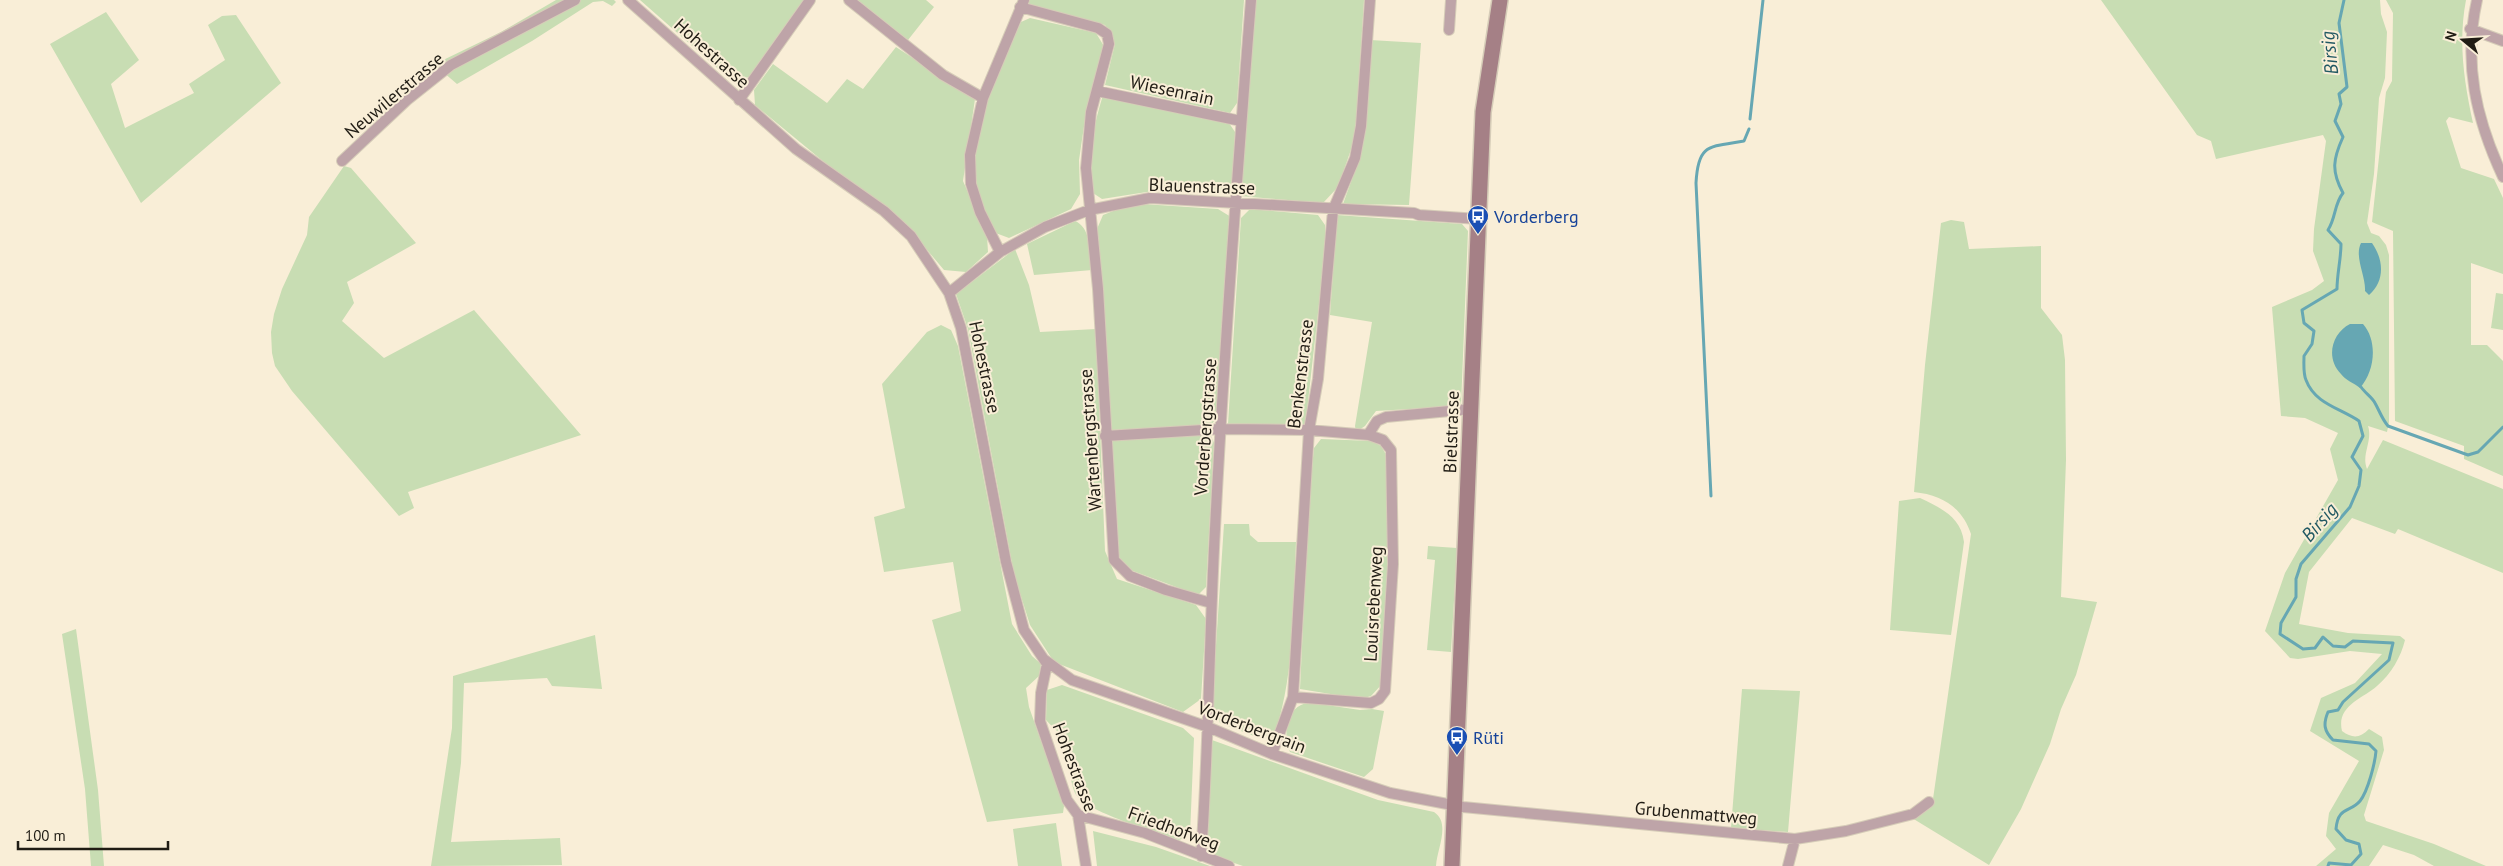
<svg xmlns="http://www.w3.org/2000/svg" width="2503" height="866" font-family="'PT Sans',sans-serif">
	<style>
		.green { fill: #c8ddb3 }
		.water { fill: #66a7b3 }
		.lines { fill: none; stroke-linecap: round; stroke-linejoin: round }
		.stream { stroke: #66a7b3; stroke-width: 3 }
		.street-casing { stroke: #d6ccb8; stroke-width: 12 }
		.secondary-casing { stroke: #d6ccb8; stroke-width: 18 }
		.street { stroke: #bea4a8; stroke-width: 10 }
		.secondary { stroke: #a58086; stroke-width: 15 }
		.labels { text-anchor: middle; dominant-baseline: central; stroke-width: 4; stroke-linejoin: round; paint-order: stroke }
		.street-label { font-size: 18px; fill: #201c14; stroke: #f9eed7 }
		.transit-label { font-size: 18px; fill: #164399; stroke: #f9eed7; text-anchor: start }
		.water-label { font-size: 19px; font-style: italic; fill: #225963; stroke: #f9eed7 }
	</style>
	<rect width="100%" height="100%" fill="#f9eed7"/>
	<!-- green -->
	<path class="green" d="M556,0H614L616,2L612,6L603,1L593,2L532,41L457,84L443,72L437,63L501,32Z
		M640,0H805L749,77L732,81Z
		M857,0H926L934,7L908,40Z
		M1029,0H1244L1237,103L1230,113L1105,85L1115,44L1105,25L1026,5Z
		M1256,0H1364L1355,138L1338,187L1323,203L1240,196Z
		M2101,0H2380L2381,14L2387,32L2385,78L2379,98L2374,174L2367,223L2371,233L2379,236L2386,245L2389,255V422L2387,432L2368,426C2373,441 2361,454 2367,469L2383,440L2503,489V573L2398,529L2395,534L2352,518L2309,572L2299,624L2348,633L2400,636L2405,640C2401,657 2391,674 2377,686C2362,699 2336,706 2342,731C2353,739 2360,738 2369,729L2382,737L2384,750L2364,815L2366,821L2434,844L2486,866H2434L2414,855L2383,845L2369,866H2316L2336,849L2326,836L2329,813L2359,761L2310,731L2321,698L2355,683L2382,654L2350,651L2298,659L2290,658L2265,631L2285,573L2338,480L2330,449L2338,433L2305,418L2281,416L2272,307L2312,290L2324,281L2313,251L2314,229L2326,141L2323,135L2216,159L2211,141L2197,135Z
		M2386,0H2466C2458,42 2464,82 2473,123L2449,117L2446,121L2461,168L2494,179L2503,198V274L2471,263V345H2487L2503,361V476L2464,459V446L2395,421L2393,231L2372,222L2386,92L2392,81L2393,13Z
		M106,12L139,60L111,84L125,128L194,93L189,84L225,60L208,25L222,16L236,15L281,83L141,203L50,44Z
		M1030,18L1096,33L1105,48L1087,106L1079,160L1080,194L1071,209L1009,238L993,232C985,211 976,192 974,170C969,126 1003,61 1021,22Z
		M1370,40L1421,43L1409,205L1343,204L1360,157Z
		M896,47L975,99L963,181L987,236L988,252L966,272L944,270L907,226L835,171L755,105L754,90L773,64L827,103L847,79L863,89Z
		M1103,95L1229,123L1235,132L1232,186L1223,193L1153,191L1102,199L1090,191C1088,157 1093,127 1103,95Z
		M344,166L351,168L416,243L347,282L354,303L342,321L384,358L474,310L581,435L408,492L414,508L399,516L292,391L275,366L272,353L271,332L274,314L282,289L307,235L309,217Z
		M1128,203L1218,209L1231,217L1217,418L1209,427L1110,430L1097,229L1103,215L1121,208Z
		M1250,209L1318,215L1325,225V251L1305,428L1228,424L1241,218Z
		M1337,215L1462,224L1468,231L1461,406L1376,411L1365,426L1356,432L1355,426L1372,322L1330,315Z
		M1951,220L1964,222L1969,249L2041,246V308L2062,335L2065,360L2066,460L2061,597L2097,602L2076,675L2061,709L2050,744L2021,809L1989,865L1912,818L1932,806L1971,534C1962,507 1942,495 1914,492L1925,365L1941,223Z
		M1075,221C1092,228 1089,254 1092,270L1034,275L1027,244Z
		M1015,249L1029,285L1040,332L1096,329L1105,551L1117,579L1196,605L1206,619L1201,699L1183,712L1054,662L1030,625L1014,574L968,329L956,294Z
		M2496,293L2503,294V330L2491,328Z
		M941,325L951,330L958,346L1012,624L1032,656L1041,664L1039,676L1026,688L1029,707L1064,806L1063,813L987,822L932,620L961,611L953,562L884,572L874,517L905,508L882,384L927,332Z
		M1206,434L1211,436L1214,443L1206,587L1198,595L1133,571L1120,561L1116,550L1110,439Z
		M1321,439L1372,441L1381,446L1388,458L1390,555L1383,683L1371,696L1361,699L1300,689L1309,498L1314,448Z
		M1920,498C1941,508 1961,517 1964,542L1951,635L1890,630L1899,501Z
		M1224,524H1249L1250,535L1258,542H1296C1293,604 1295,670 1276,730L1262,739L1220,723L1212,706Z
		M1428,546L1457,548L1451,652L1427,650L1435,560L1427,559Z
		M76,629L98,790L104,866H91L85,789L62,634Z
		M595,635L602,689L552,686L547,678L464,683L461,763L451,842L560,838L562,865L431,866L452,728L453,676Z
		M1062,685L1183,728L1194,738L1190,835L1179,840C1158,832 1084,812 1075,793C1068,777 1071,756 1064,740C1061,733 1051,726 1046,720L1047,690Z
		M1742,689L1800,691L1788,832L1731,828Z
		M1313,703L1360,710L1372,709L1384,711L1373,769L1364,777L1290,752C1283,740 1286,711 1301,705C1305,703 1310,703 1313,703Z
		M1212,740L1378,800L1434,812C1451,823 1437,849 1436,866H1243L1205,853Z
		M1056,823L1062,866H1018L1013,829Z
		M1093,831L1156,847L1210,866H1097Z"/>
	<!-- water -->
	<path class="water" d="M2361,243H2372C2384,260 2385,281 2369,295L2365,291C2366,276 2354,257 2361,243Z
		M2350,324H2363C2378,341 2375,371 2360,388C2354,383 2345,380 2341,374C2325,358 2332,333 2350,324Z"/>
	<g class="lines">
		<!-- stream -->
		<path class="stream" d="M1750,119L1763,0
			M2361,387C2365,393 2372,397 2375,403C2380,412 2382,419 2388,426L2468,455L2478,452L2503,427
			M1711,496L1696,183C1698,144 1708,147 1744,141L1749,129
			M2328,866L2329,863L2351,865L2361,854L2359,844L2346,840L2336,829C2338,806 2350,813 2360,801C2368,791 2375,763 2376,751L2369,744L2333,740C2324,731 2323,724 2328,712L2338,710L2343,702L2389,660L2393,643L2353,641L2345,647L2333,646L2323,637L2315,648L2303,649L2280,634L2281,623L2296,597V579L2301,564L2350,507L2359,486L2361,470L2352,457L2363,436L2359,421C2340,408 2315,404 2306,380C2303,373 2304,363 2304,356L2312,344L2314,331L2304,323L2302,310L2337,289C2337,274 2341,259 2341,244L2328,230C2336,218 2334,204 2343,193C2331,171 2333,159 2343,137L2335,121L2341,104L2339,94L2347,87L2339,23L2344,0"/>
		<!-- street casing -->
		<g class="street-casing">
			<path id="street" d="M628,0L796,149L884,211L911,236L949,293L961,328L1006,562L1024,630L1047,664L1041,693L1040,721L1067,800L1078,815L1086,866
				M849,0L943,75L983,98
				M2477,0C2463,63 2476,119 2503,177
				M1020,7L1098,28L1107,34L1109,44L1091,112L1086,168L1098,289L1114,560L1130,576L1166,590L1211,603
				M2470,29L2503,41
				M1449,30L1451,0
				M1097,91L1241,121
				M739,100L810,0
				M342,161L407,100L451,65L575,0
				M1000,252L980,212L971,184L970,155L983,98L1024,0
				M949,293L1000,252L1045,227L1089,210L1150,198L1414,213L1419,215L1479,219
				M1368,435L1377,421L1386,417L1471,409
				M1105,436L1220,429L1309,430L1369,435L1383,440L1391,450L1393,564L1385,691L1379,699L1371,703L1293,697
				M1045,660L1072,680L1208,727L1272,754L1390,793L1463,807L1795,839L1846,831L1913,814L1929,802
				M1272,754L1293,697L1309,430L1318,379L1333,210L1355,158L1361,126L1370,0
				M1078,815L1145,833L1229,866
				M1201,856C1209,747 1209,638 1215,529C1224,352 1237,176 1251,0
				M1788,866L1795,839"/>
		</g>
		<!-- secondary casing -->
		<g class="secondary-casing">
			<path id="secondary" d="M1452,866L1483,112L1500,0"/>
		</g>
		<!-- street -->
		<use href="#street" class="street"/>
		<!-- secondary -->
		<use href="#secondary" class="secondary"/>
	</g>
	<!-- icons -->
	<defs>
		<g id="bus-pin" transform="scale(1.125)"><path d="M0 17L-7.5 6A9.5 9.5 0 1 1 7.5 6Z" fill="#1a4fb4" stroke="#f9eed7"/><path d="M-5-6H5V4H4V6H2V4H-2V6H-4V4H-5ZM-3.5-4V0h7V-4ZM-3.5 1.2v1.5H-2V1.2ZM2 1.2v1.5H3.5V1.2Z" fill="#fff"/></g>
	</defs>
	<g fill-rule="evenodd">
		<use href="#bus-pin" x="1478" y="216"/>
		<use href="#bus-pin" x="1457" y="737"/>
	</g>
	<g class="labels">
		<!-- street labels -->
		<g class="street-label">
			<text transform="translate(712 53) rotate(42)">Hohestrasse</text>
			<text transform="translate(1172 90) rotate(12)">Wiesenrain</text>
			<text transform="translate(394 95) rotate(-40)">Neuwilerstrasse</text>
			<text transform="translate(1202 186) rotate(2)">Blauenstrasse</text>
			<text transform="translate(985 367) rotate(78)">Hohestrasse</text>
			<text transform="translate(1300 374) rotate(-83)">Benkenstrasse</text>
			<text transform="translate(1205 427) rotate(-86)">Vorderbergstrasse</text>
			<text transform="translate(1451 432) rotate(-88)">Bielstrasse</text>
			<text transform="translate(1090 440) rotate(-94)">Wartenbergstrasse</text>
			<text transform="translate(1373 604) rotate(-87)">Louisrebenweg</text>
			<text transform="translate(1252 727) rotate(21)">Vorderbergrain</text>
			<text transform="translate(1075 767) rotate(69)">Hohestrasse</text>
			<text transform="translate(1696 813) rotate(5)">Grubenmattweg</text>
			<text transform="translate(1174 828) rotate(20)">Friedhofweg</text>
		</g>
		<!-- transit labels -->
		<g class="transit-label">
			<text x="1494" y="216">Vorderberg</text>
			<text x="1473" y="737">Rüti</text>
		</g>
		<!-- water labels -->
		<g class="water-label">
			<text transform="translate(2329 53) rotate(-96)">Birsig</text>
			<text transform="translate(2319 522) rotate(-49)">Birsig</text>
		</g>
	</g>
	<!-- north arrow -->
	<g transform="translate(2463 40) rotate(288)" stroke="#f9eed7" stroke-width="4" paint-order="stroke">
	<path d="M0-4L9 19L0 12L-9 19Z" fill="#201c14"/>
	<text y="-8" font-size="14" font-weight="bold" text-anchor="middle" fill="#201c14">N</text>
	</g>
	<!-- scale -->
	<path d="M18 841v8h150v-8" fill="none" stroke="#201c14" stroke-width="2.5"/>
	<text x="25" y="841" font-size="15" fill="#201c14" stroke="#f9eed7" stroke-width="4" paint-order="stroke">100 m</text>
</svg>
